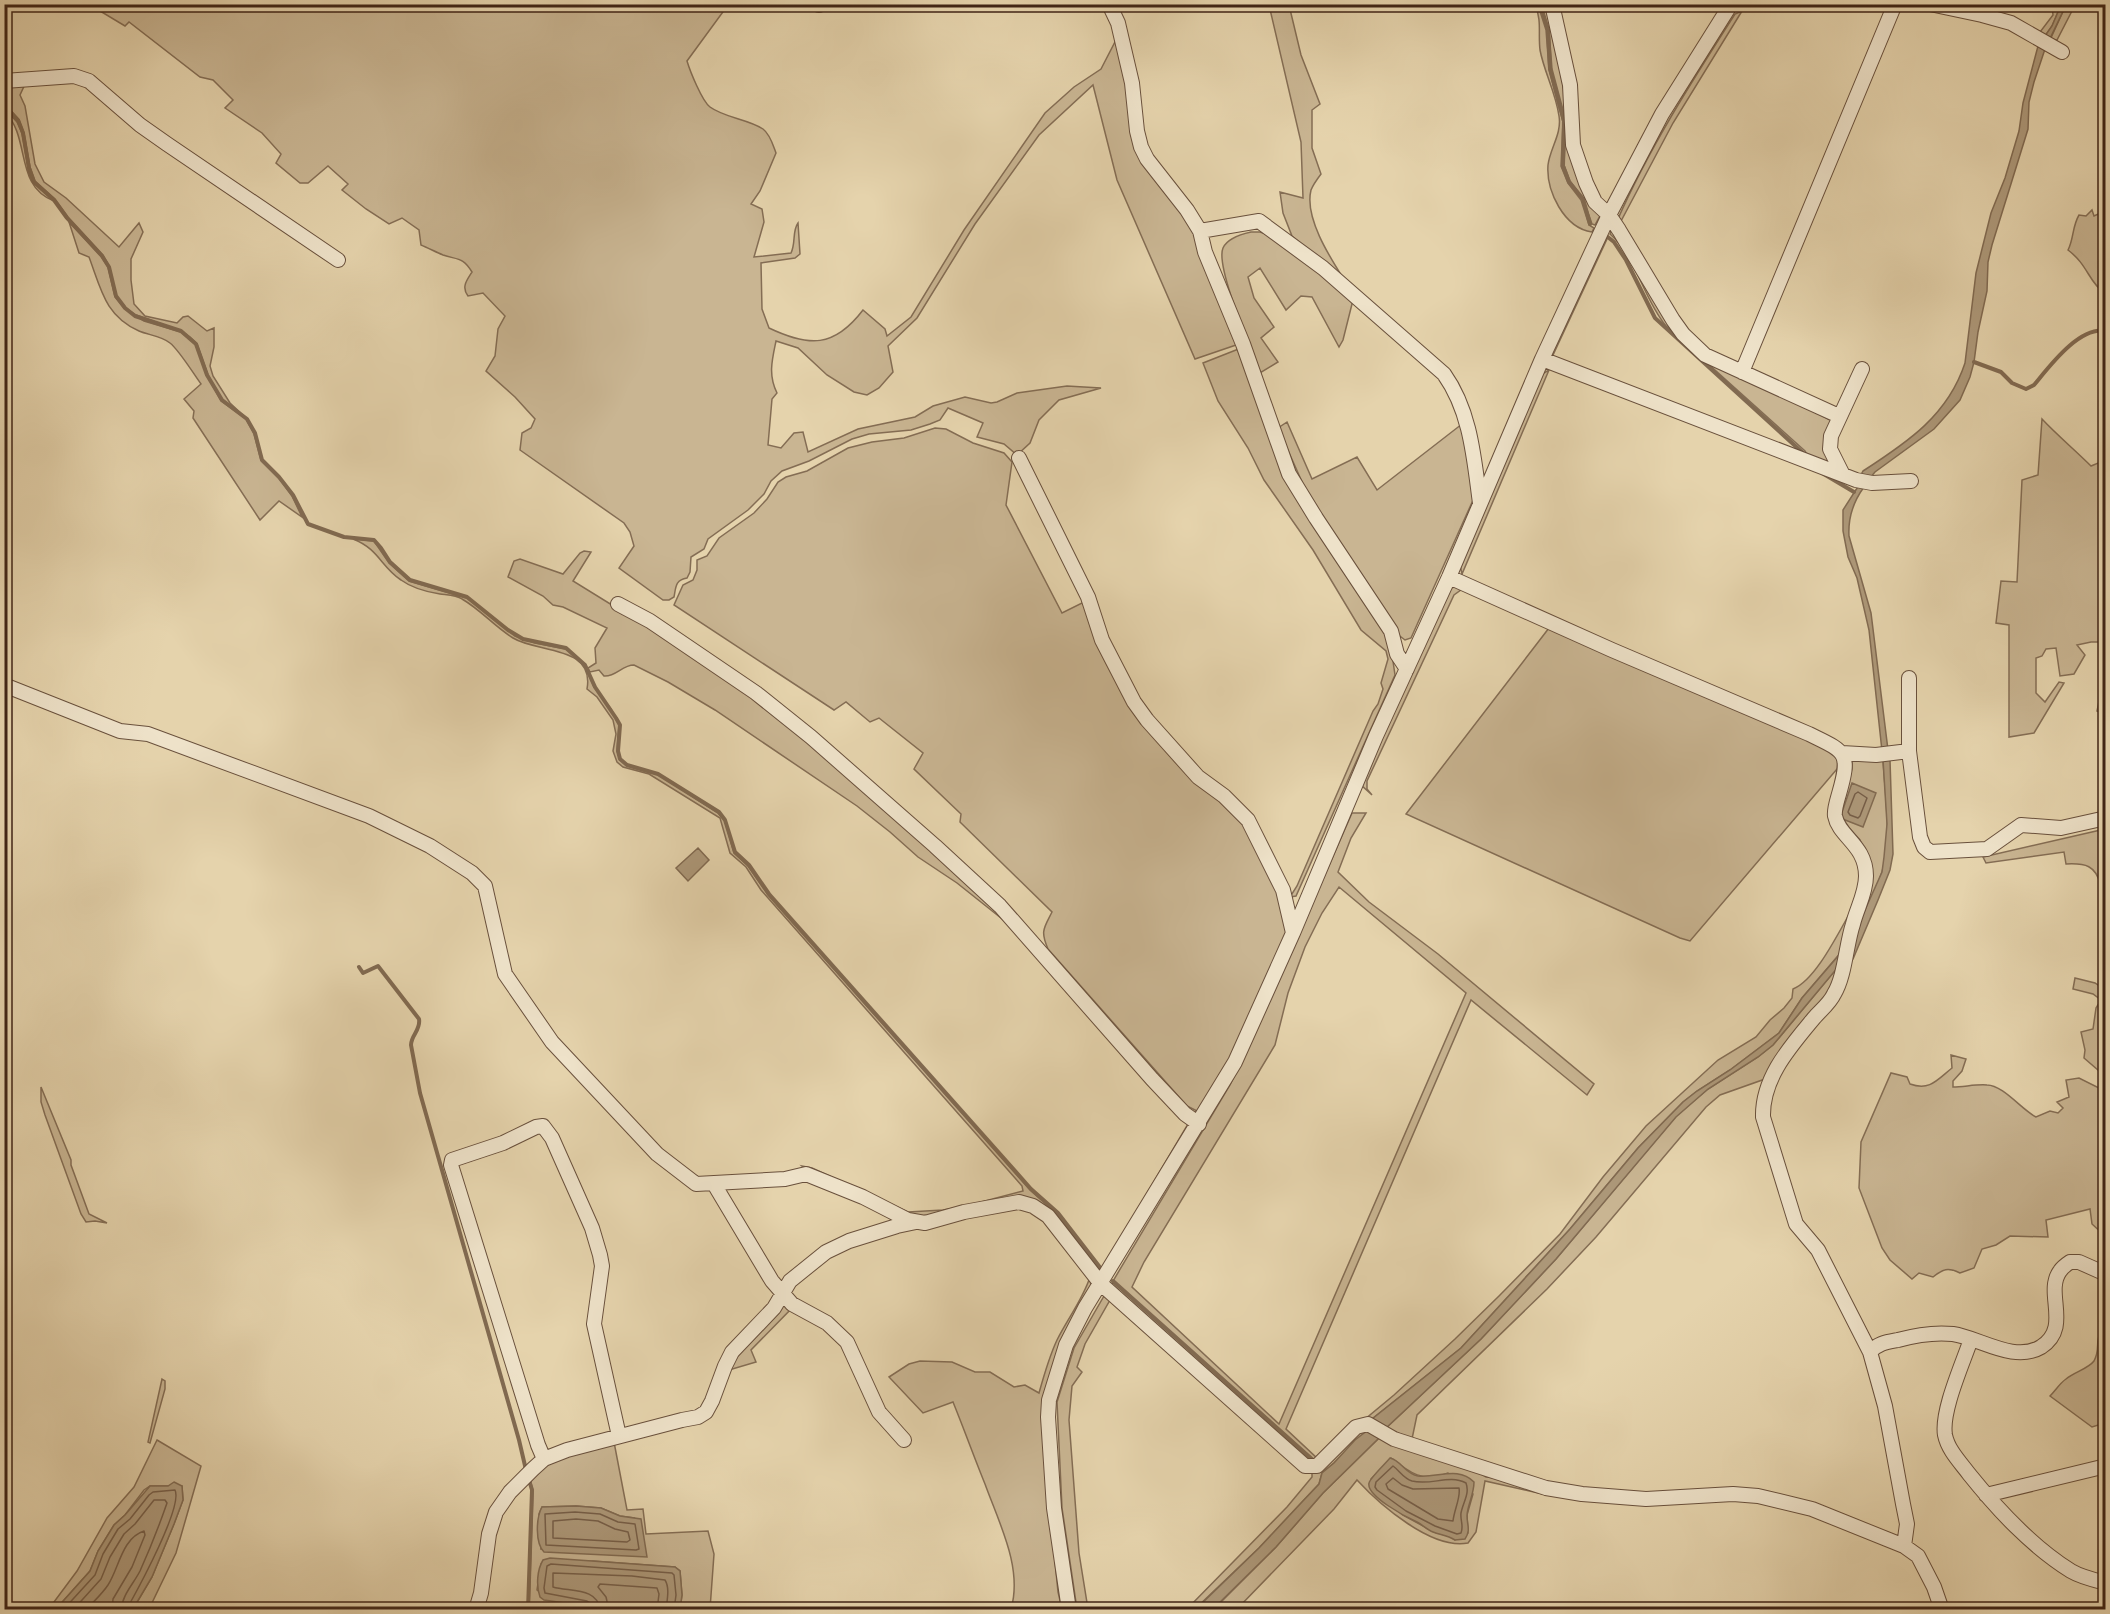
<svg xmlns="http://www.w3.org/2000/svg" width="2110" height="1614" font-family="'Libre Bodoni',serif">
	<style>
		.green { fill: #c9b592; stroke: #846d54; stroke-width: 1.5; fill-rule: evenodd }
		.water { fill: #ad9879; stroke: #816a51; stroke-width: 1.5 }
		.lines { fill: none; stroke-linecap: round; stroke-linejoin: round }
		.shore { stroke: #765e48; stroke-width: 1.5 }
		.stream { stroke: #816a51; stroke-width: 4 }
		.minor-casing { stroke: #69503c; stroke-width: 16 }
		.minor { stroke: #eee2c9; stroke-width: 14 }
	</style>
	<rect width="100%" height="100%" fill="#e5d3ac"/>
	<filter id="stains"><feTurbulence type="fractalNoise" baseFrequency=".00333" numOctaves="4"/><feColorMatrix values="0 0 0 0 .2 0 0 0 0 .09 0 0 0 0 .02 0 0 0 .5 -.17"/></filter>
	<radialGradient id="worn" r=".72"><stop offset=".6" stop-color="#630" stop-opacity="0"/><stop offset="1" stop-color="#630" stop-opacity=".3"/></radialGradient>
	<!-- green -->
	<path class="green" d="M90,5H728L687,61C690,71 702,101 710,107C725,118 748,119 763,129C770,134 773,145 776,153L760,191L751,204L762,209L764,222L754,257L791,253C796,243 792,231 798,223L800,254L795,258L761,263L762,309L769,328C809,347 834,348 863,310L885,329L887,336L911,317L964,230L1045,113L1074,87L1101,69L1117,38L1132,117L1191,227L1239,344L1195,359L1117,180L1093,85L1039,135L975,224L917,318L888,346L893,372L879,388L867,395L854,392L827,375L798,348L776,341C772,360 768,375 777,393L772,399L768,445L781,448L794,433L803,432L808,452L858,429L915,417L933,406L965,397L991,403L997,402L1017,393L1067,386L1101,388L1059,400L1039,420L1030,443L1017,455L1004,444L977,437L983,423L948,408L940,420L930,424L911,430L869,434L852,439L809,461L782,471L771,481L764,494L748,510L708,539L704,549L691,557L690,572L687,578C675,580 676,587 674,597L669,600H663L619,568L634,546L630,532L624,523L520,450L522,433L531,428L535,419L515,397L486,371L495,356L498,329L505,316L483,293L468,296C461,287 467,280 472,272C463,257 458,260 443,255C436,252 428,248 421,245L419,230L402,218L389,224L366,209L342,190L348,184L328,166L308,183H300L276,163L281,154L262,133L225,108L233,100L213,80L200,77L129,22L125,26Z
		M1269,5H1289L1301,55L1320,104L1312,110V148L1321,174C1318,178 1313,185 1311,190C1304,218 1331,259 1345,281L1292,236L1283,213L1280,192L1303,198L1301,142Z
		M1535,5H1538L1546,30L1549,69L1563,122L1561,166L1568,183L1581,200L1589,225L1594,228L1592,232C1564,228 1546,191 1548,165C1550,148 1562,134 1559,116C1556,93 1544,72 1540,50C1538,34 1542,20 1535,5Z
		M1541,5H1547L1565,95L1568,123L1602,212L1595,225L1592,224L1583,198L1570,181L1564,165L1566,121L1552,69L1549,30Z
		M2052,5H2061L2052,26L2045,36L2040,32L2053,15Z
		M2066,5H2075L2057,40H2050Z
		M1742,11L1673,123L1620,223L1617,221C1649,148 1692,81 1735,14Z
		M26,82L20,95L25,106L35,164L44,182L66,198L119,247L139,223L143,232L131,259V280L134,304L145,316L177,323L183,317L188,316L207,331L214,328V347L210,366L213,376L230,403L245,417L222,400L208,375L197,344L190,337L181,331L136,315L126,308L116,296L109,266L103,255L68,217L55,199L35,181L30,167L24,133L19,120L5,104V83Z
		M4,108L17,122L22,133L29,173L33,182L54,201C14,186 31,138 5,112Z
		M2092,210L2094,216L2105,211V294C2088,281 2088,265 2068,250C2074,238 2072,227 2079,215L2086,216Z
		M69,222L101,256L108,267L115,297L125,309L144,321L181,332L196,345L207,375L221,401L246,419L254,434L261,460L279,478L292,496L302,517L279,501L260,520L193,418L194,411L184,399L201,384C193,373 179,350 170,343C162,336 148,335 139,331C105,316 101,289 89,257L79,253Z
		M1612,230L1682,337L1830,420L1831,465L1809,458L1805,451L1666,326C1643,298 1637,258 1610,234Z
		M1251,232H1260L1274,237L1353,300L1343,340L1339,347L1312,297L1301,296L1286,310L1260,268L1248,277L1254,298L1274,327L1261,338L1278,362L1260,373C1252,351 1215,266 1223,248C1227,239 1242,234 1251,232Z
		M1604,237L1607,239L1553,355L1552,351Z
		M1241,348L1287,477L1389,634L1395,675L1296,896L1290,897L1297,886L1373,711L1378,704L1383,689L1381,683L1388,659L1386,651L1361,630L1313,550L1264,480L1248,448L1218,401L1203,363Z
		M1549,370L1462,574L1460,565L1542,374Z
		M2042,419C2058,436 2075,450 2091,466L2098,463L2105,469V642H2091L2077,645L2085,655L2074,674L2060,676L2056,648L2046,649L2042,656L2036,658V693L2045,702L2059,682L2064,683L2034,733L2009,737V625L1996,623L2001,581L2017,582L2022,480L2038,475Z
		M1287,422L1312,479L1357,457L1377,490L1462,424L1474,498L1411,638L1405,640L1396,633L1307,493L1278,428Z
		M935,428L946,429L973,443L1004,453L1012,462L1006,505L1062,613L1086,601L1122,685L1242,817L1282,897L1289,929L1247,1026L1208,1099L1197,1111L1187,1106L1048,949C1040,931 1044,928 1052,912L960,822L961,814L914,769L923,753L879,718L870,722L846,702L834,710L674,605L683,585L693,580L697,570V560L707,556L719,538L754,513L767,499L778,482L786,477L807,471L848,448L872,442L904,438Z
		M353,539L374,541L389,563L409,581L467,598L515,636L535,643L566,649L577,657L585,665L594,687L611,709L619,725L617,751L620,759L627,765L658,774L718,813L725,821L734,853L748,866L768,895L1030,1190L1057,1214L1101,1271L1188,1124L1189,1128L1103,1276L1038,1206L916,1218L810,1173L802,1166L812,1168L908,1212L943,1210L966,1206L1023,1191L1022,1186L761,890L746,867L730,853L720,818L649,774L623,767L617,762L613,751L616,734L613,720L597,697L587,689C595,645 537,653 513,638C495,627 481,610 462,599C456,595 447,595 440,594C427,592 412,588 401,580C381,567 379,549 353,539Z
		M584,551L591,552L573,581L667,639L758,701L874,797L1016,930L957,883L918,857L890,832L857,806L715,710L668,682L634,665C622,665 616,677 604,676L599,670L590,672L588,668L596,663L595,648L607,628L563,607L553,605L543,596L508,577L514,561L520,559L563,574L580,553Z
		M1458,586L1465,587L1454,595L1367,781V789L1372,795L1360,784L1451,588Z
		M1549,628L1830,747L1843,762L1690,941L1680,938L1406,814Z
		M2105,672V715L2097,711Z
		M1883,760C1885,794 1892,839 1882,872C1876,891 1865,909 1857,927L1870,865L1860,840L1838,816L1852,769V761Z
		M1352,813H1366L1351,838L1338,872L1369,902L1438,954L1594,1084L1587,1095L1471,1000L1286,1429L1319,1460L1316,1462L1113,1281L1230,1085L1255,1034ZM1339,887L1466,993L1279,1424L1132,1287L1144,1262L1275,1045L1288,993L1305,947L1322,913Z
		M2105,829V887L2101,886C2096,865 2085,863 2066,864L2064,852L1986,863L1983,857Z
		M1861,894L1843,950L1802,998L1779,1033L1730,1070L1697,1091L1683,1102L1638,1148L1570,1229L1461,1348L1372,1419L1364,1420L1394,1395L1455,1339L1499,1296L1560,1234L1603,1177L1646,1126L1718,1060L1756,1037L1770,1020L1784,1008L1792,998L1793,989C1819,979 1845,918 1861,894Z
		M1838,967L1832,994L1765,1079L1720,1095L1706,1107L1596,1237L1547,1289L1417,1415L1412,1439L1386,1428L1481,1339L1556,1259L1676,1116L1708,1089L1758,1057L1773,1045Z
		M2075,978L2095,983L2105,990V1076L2084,1058L2085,1050L2081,1032L2093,1029L2096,1008L2101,1000L2093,994L2073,989Z
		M1951,1055L1966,1059L1962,1071L1953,1081V1087C1964,1087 1976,1084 1987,1085C2003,1085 2022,1110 2036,1117L2050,1111L2058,1113L2063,1108L2057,1102L2069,1097L2066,1080L2079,1078L2105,1091V1236L2092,1224L2090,1209L2046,1220L2048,1237L2010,1236L1996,1245L1982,1249L1974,1268L1960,1273C1948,1267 1943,1269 1933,1277L1919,1273L1912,1279L1890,1260L1882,1248L1859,1188L1861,1142L1891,1073L1907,1077L1910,1084C1930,1091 1937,1080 1952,1068Z
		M41,1087L71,1160V1165L89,1214L107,1223L95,1221L86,1222L81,1214L45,1115L41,1102Z
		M1090,1277L1091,1286L1043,1411L1042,1429L1058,1592L1062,1609H1011C1023,1568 999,1523 985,1484C974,1457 964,1429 953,1402L923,1413L889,1377L909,1364L920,1361L952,1362L975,1372H990L1014,1387L1025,1385L1039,1393C1044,1375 1049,1357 1057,1340C1068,1318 1083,1299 1090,1277Z
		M1113,1282L1315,1463L1305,1459L1109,1287Z
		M1104,1296L1110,1300L1085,1344L1077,1367L1082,1372L1072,1386L1069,1420L1079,1553L1088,1609H1077L1062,1508L1057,1402L1074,1348Z
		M783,1301L792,1308L751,1350L756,1362L729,1370L739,1354Z
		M2105,1327V1423L2092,1427L2050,1396C2055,1391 2060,1383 2066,1379C2074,1372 2088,1369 2094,1361C2102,1346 2092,1342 2105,1327Z
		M162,1379L165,1381V1389L150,1443L148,1442Z
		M1360,1429L1368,1430L1334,1463L1322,1473L1319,1484L1259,1548L1195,1609L1186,1610L1287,1507L1312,1477V1471Z
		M1379,1438L1472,1468L1486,1477L1497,1478L1547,1495L1485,1481L1476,1532L1468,1543C1432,1550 1380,1505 1357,1480L1334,1509L1237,1609L1213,1610L1276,1547L1323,1493ZM1391,1458C1410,1473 1423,1483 1448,1473L1473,1494L1467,1515L1468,1533L1455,1540L1449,1536L1434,1532L1403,1515L1388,1503L1371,1479Z
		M157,1440L201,1466L176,1553L149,1609H133L152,1577L174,1524L183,1500L182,1486H150L144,1490L125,1515L114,1525L98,1551L90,1571L56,1609L48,1610L77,1571L107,1518L134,1487Z
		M614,1442L627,1510L643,1509L646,1534L708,1531L714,1554L710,1609H680L682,1595L680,1571L675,1567L593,1561L541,1564L537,1590L553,1602L607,1609L529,1610L533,1490L530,1480C549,1456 585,1451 614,1442ZM576,1506L601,1508L620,1516L635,1518L541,1549L539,1514L542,1507Z"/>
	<!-- water -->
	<path class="water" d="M2061,5H2066L2045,49L2034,82L2029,102L2028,129L1992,245L1988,262L1987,291L1978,332L1974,362L1970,377L1960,400L1934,429L1875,472L1869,479L1859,478L1863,471C1908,442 1948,415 1965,363L1976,273L1991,213L2005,178L2019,131L2023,103L2038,46L2052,26Z
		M1859,485L1864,487C1853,502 1848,518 1849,536L1871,613L1888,750L1882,751L1869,630L1857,578L1848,557L1843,531V510Z
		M1883,760H1890L1893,854L1890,870L1878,900L1853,959L1838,967L1773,1045L1758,1057L1708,1089L1676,1117L1556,1259L1481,1339L1386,1428L1372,1419L1461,1348L1570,1229L1638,1148L1683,1102L1697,1091L1730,1070L1779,1033L1802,998L1851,941L1882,872L1884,857L1887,824Z
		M1852,783L1876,793L1863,827L1840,818Z
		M698,848L709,860L688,881L676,868Z
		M1368,1430L1379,1438L1323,1493L1276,1547L1213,1609L1195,1610L1259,1548L1302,1502L1319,1484L1322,1473L1334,1463L1355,1440Z
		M1390,1458C1402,1461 1405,1474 1418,1476C1438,1478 1458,1466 1474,1482C1474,1495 1467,1506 1467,1516C1467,1525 1471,1530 1465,1539L1455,1540C1447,1535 1441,1535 1433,1532C1427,1530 1423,1525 1417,1522C1406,1517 1366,1496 1369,1483C1370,1478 1386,1463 1390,1458Z
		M174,1482L182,1486L183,1500L174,1524L152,1577L133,1609H56L90,1571L98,1551L114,1525L125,1515L150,1486H168Z
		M576,1506L601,1508L620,1516L641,1519L647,1557L544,1552C535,1543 536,1518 542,1507Z
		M550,1558L675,1567L680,1571L682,1595L680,1609H607L544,1600L540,1597C536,1586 537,1570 543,1560Z"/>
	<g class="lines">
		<!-- shore -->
		<path class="shore" d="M1858,792L1867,798L1860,816L1858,818L1850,815L1848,812L1855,794Z
			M1393,1466C1400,1471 1403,1478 1412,1481C1431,1486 1449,1474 1466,1483C1470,1494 1463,1502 1461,1513C1460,1520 1464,1526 1461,1533L1457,1534L1435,1526L1406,1511L1377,1490L1375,1487L1376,1482Z
			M1393,1478L1402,1485L1413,1489L1459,1488C1461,1497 1454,1510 1453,1521L1438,1519L1388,1489L1386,1484Z
			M575,1512L600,1514L618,1522L635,1524L639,1549L636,1550L546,1545L545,1514Z
			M576,1519L598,1521L615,1529L628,1532L630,1540L627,1542L553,1538V1521Z
			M63,1610L95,1575L103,1554L118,1529L130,1519L149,1495L153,1492L175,1490C183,1506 139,1587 129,1605L128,1610
			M73,1610L101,1579L110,1557L124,1534L135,1524L154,1500H165L167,1503C159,1526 150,1549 140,1571C134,1583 122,1595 121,1610
			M86,1610C94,1601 102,1594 108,1585C119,1568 122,1538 144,1531L145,1535L132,1567L113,1599L112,1610
			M592,1610L591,1604L587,1601L545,1593L544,1588L547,1566L551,1564L672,1573L674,1575L676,1595L674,1610
			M600,1610C598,1587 569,1592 553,1587V1573L632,1576L665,1580C670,1588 667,1600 666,1610
			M609,1610L606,1597L598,1587L600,1584L657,1588L659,1594L657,1610"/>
		<!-- stream -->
		<path class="stream" d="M1540,4L1548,30L1550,69L1564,121L1563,166L1569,182L1583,199L1590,224
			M4,105L18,120L23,133L29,168L34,182L54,200L67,218L102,256L109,267L116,296L125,308L135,316L181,331L196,344L207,375L222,400L247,419L255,433L262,460L279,477L293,495L308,524L344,537L374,540L381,548L390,562L410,580L467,597L508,630L523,639L566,648L585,665L595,687L616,718L620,725L618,751L620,759L627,765L658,774L719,812L725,820L735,852L749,865L769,894L1031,1189L1058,1213L1102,1270
			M1604,234L1614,242L1626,260L1655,318L1803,453
			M1974,362L2001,372L2012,383L2026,389L2034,385C2049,367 2079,326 2106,331
			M1822,473L1854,492
			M359,967L363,973L378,966L419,1019C421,1030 411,1035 411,1045L420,1093L519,1440L526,1470
			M1113,1281L1314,1461
			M528,1610L532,1490L529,1480"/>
		<!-- minor casing -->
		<g class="minor-casing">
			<path id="minor" d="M819,4V5
				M1109,4L1118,23L1132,83L1137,131L1141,147L1147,159L1187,210L1200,231L1205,252L1243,344L1289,474L1316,518L1391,631L1397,654L1407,669
				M1552,4L1570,85L1573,145L1586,183L1595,202L1609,215L1619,230L1673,320L1683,334L1705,355L1839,416
				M1930,4L1982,15L2011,23L2062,52
				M4,81L74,76L89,81L140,125L167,144L338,260
				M1200,231L1259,221L1323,268L1444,374C1471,412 1474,459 1480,503
				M1542,359L1856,480L1872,483L1911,481
				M1742,372L1895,4
				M1019,458L1088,597L1102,640L1134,702L1147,720L1198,777L1224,796L1248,820L1283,890L1293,933
				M1843,475L1830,449L1831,436L1862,369
				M1449,577L1612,650L1809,734C1846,752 1851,752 1839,794C1837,801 1834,810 1835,816C1839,837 1866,845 1866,876C1866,893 1857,908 1853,924C1846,945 1845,976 1834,994C1830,1003 1820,1011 1814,1018C1790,1047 1762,1078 1763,1117L1796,1224L1818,1250L1870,1352
				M618,604L650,621L756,693L811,737L935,846L1000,906L1152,1079L1185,1114L1199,1124
				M1909,678V751L1920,837L1924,847L1930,852L1987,849L2021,825L2061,828L2106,818
				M4,685L120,731L148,734L369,816L430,846L472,873L485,886L505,974L552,1042L657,1154L696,1184L785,1179L806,1174L863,1197L908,1220L925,1223L964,1212L1019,1202L1033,1206L1048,1216L1101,1284L1305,1466H1317L1356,1427L1368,1424L1394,1439L1546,1488L1582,1494L1646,1499L1733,1494L1758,1496L1812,1509L1904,1546L1918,1556L1934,1587L1942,1610
				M1842,753L1876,755L1909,751
				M714,1184L772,1281L792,1304L827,1323L847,1342L879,1412L904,1440
				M1971,1339C1963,1363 1941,1411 1945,1435C1948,1450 1960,1462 1969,1474C1998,1510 2031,1546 2071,1571C2081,1577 2094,1580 2106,1583
				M544,1459L538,1445L451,1165L452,1160L503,1143L536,1127L543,1126L552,1138L592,1228L600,1255L602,1266L594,1324L619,1436
				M1986,1495L2106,1466
				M1904,1546L1907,1524L1903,1504L1885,1406L1870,1352C1878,1343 1887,1342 1898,1340C1916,1335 1935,1332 1953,1334C1980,1338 2014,1363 2041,1347C2072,1327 2044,1293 2060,1271C2062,1268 2067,1264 2070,1262H2079L2106,1274
				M476,1610L481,1593L489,1534L496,1512L510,1492L533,1469L544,1459L567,1450L682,1420L698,1417L706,1412L712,1401L725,1366L732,1352L774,1308L790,1281L826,1252L849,1241L897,1226L916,1222
				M1069,1610L1054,1508L1048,1417L1049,1400L1066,1345L1085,1308L1235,1062L1293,933L1376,736L1449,577L1542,359L1609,215L1662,114L1731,4"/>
		</g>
		<!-- minor -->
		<use href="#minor" class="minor"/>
	</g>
	<!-- margin -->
	<rect width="2110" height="1614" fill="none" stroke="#e5d3ac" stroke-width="24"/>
	<rect x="6" y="6" width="2098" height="1602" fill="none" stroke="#402516" stroke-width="3"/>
	<rect x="12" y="12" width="2086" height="1590" fill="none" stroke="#402516" stroke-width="1.5"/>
	<rect width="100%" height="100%" filter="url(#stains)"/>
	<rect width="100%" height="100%" fill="url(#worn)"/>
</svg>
